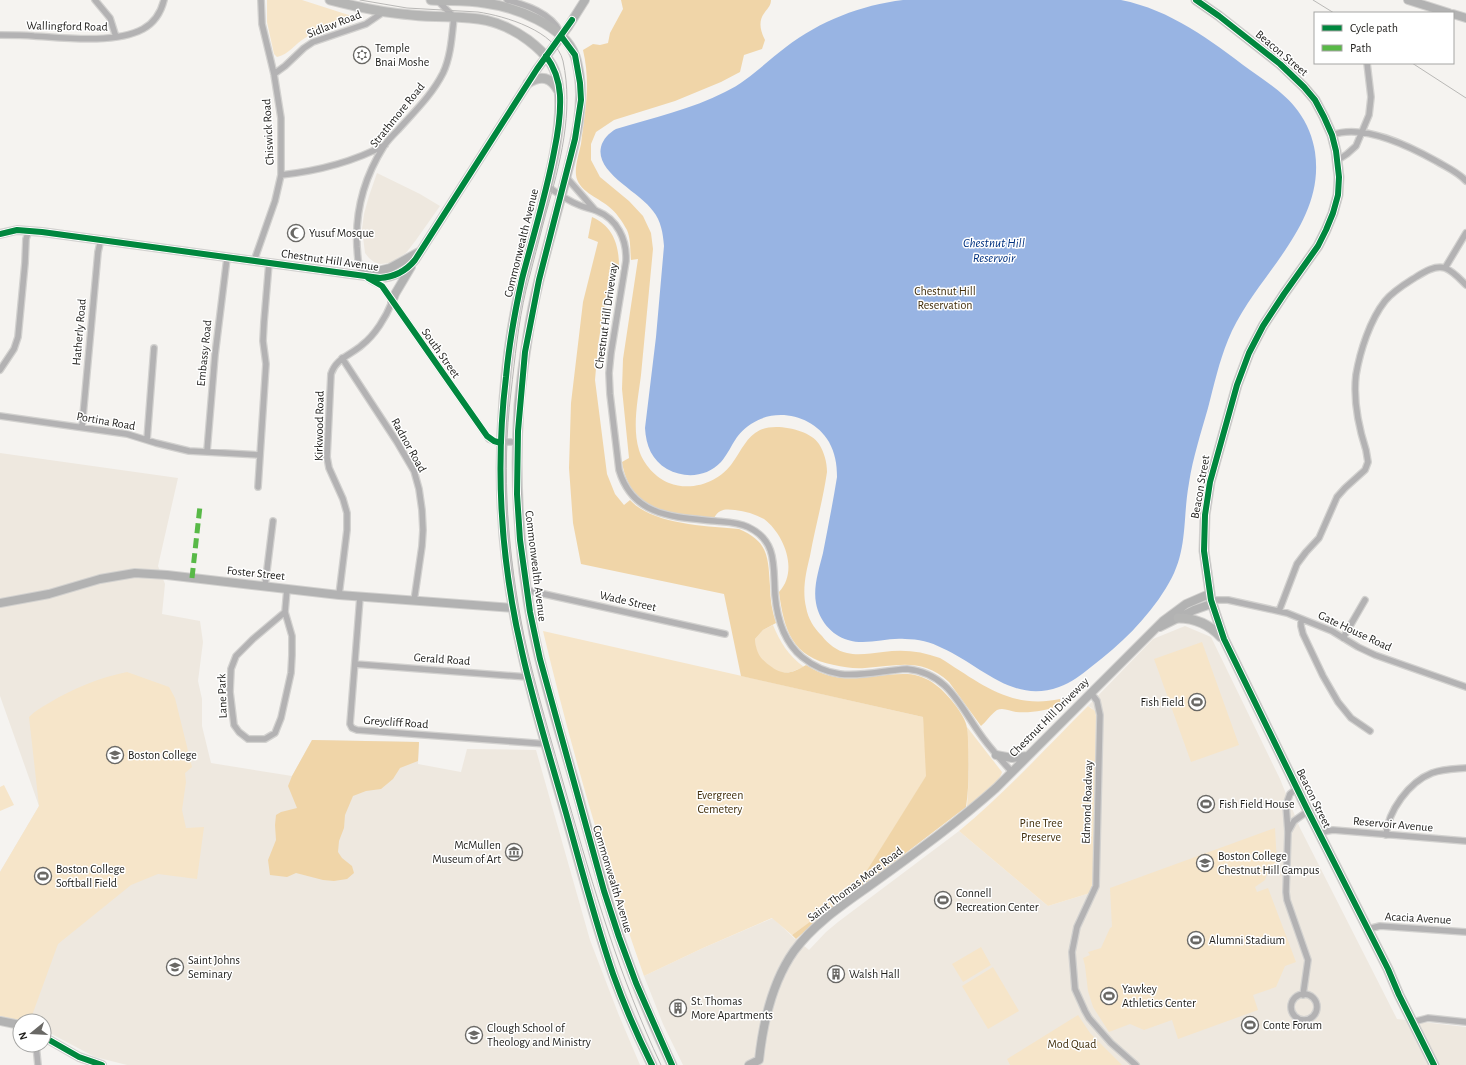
<svg xmlns="http://www.w3.org/2000/svg" width="1466" height="1065" font-family="'Alegreya Sans',sans-serif">
	<style>
		.built { fill: #eee8df }
		.green { fill: #f6e5c9 }
		.forest { fill: #f0d5a8 }
		.water { fill: #98b4e3 }
		.lines { fill: none; stroke-linecap: round; stroke-linejoin: round }
		.street-casing { stroke: #d2d1cf; stroke-width: 8 }
		.secondary-casing { stroke: #d2d1cf; stroke-width: 10 }
		.primary-casing { stroke: #d2d1cf; stroke-width: 11 }
		.street { stroke: #b3b2b3; stroke-width: 5.5 }
		.secondary { stroke: #b2b2b2; stroke-width: 8 }
		.primary { stroke: #b5b5b4; stroke-width: 9 }
		.tram { stroke: #b9b8b6; stroke-width: 1 }
		.quiet { stroke: #58b947; stroke-width: 5; stroke-dasharray: 10 5; stroke-linecap: butt }
		.cycleway-casing { stroke: #fff; stroke-width: 8 }
		.cycleway { stroke: #00873e; stroke-width: 6 }
		.labels { text-anchor: middle; dominant-baseline: central; stroke-width: 3; stroke-linejoin: round; paint-order: stroke }
		.street-label { font-size: 12px; fill: #1e1d1a; stroke: #fff }
		.poi-label { font-size: 12px; fill: #1e1d1a; stroke: #fff; text-anchor: start }
		.park-label { font-size: 12px; fill: #412e0b; stroke: #fff }
		.water-label { font-size: 13px; font-style: italic; fill: #00317f; stroke: #fff }
	</style>
	<rect width="100%" height="100%" fill="#f5f3f0"/>
	<!-- built -->
	<path class="built" d="M377,173L420,194L440,206L416,240L406,253L390,263L380,264L374,262L369,258L365,253L362,229L364,214L369,196Z
		M0,453L178,478L158,566L165,584L162,614L200,621L203,642L198,681L202,699V726L211,763L292,776L312,740L419,742L418,764L461,772L467,749L536,750L590,940L618,1013L640,1065H127L95,1057L44,1030V1021H23L0,1016V872L39,806L0,696Z
		M1185,626L1211,637L1280,779L1300,828L1397,1019L1466,1027V1065H683L663,1024L644,976L703,948L773,918L795,939H796L809,950L826,932L838,922L959,831L1048,906L1090,893L1093,883L1096,716L1092,708L1088,706L1153,639Z"/>
	<!-- green -->
	<path class="green" d="M267,0H302L358,18C341,23 321,28 305,38C296,43 288,55 277,57L274,54L267,22Z
		M773,625C780,642 788,655 804,667L791,672L781,673L773,669L762,660L756,651L755,639L763,630Z
		M543,631L923,717L927,775L856,889L792,935L772,918L703,948L644,976C604,863 571,748 543,631Z
		M1202,642L1239,745L1191,762L1154,659Z
		M127,672L169,687L175,698L192,767L185,773L186,782L182,810L186,828L204,827L197,879L158,874L131,885L58,944L30,1021H23L0,1016V872L39,806L29,717C35,711 42,707 49,703C74,688 98,678 127,672Z
		M1088,706L1095,711L1096,716L1093,883L1090,893L1048,906L959,831C1006,792 1045,749 1088,706Z
		M967,727L1002,772C1000,783 976,799 967,807L969,772Z
		M4,785L14,805L0,811V787Z
		M1275,828L1277,865L1269,868L1265,880L1255,887L1257,892L1268,888L1296,962L1285,966L1276,987L1253,995L1258,1010L1178,1039L1172,1020L1144,1030L1130,1024L1109,1032L1093,1007L1088,991L1085,966L1083,958L1090,955L1088,952L1101,948L1110,928L1112,927L1110,888Z
		M981,947L991,965L963,982L952,964Z
		M993,967L1019,1011L988,1029L962,986Z
		M1078,1015L1090,1033L1122,1065H1010L1007,1059Z"/>
	<!-- forest -->
	<path class="forest" d="M621,0H771C771,5 768,8 765,12C758,21 760,30 765,40L762,49L744,55L740,72L721,82L675,101L614,120L596,132L591,144V160L600,177L629,201L643,216L651,233L653,249C649,291 645,333 641,375C638,399 632,427 639,450C643,464 656,478 669,483C692,492 720,482 733,462C741,451 747,436 760,430C775,423 809,429 819,444C824,452 827,462 827,472C823,500 815,528 810,556C806,572 802,590 806,607C808,619 814,628 822,636C828,644 837,651 847,653C859,656 871,653 883,652C903,649 921,651 940,658C979,682 1010,710 1060,699L1061,704L1060,705C1046,711 1031,713 1016,712C1010,711 1003,707 997,710C991,714 986,722 981,726L949,682C922,657 897,666 865,668C854,669 844,667 834,665C792,657 784,630 779,592C799,571 784,534 764,519C755,514 745,511 735,510C725,509 719,509 714,518C672,514 630,512 622,462L629,458L622,389L623,359L638,259L631,260C630,251 631,239 627,230C622,221 616,212 608,206C597,197 578,191 576,175C575,165 579,153 581,144C585,111 591,84 583,50L593,44L600,45L608,43L610,33L623,9Z
		M592,217C613,226 619,245 619,266L611,267L598,345L595,380L607,474L615,494L624,505L630,500C653,525 707,526 739,529C769,542 768,557 770,586C770,599 772,611 776,623L763,630L755,639C756,651 759,658 769,665C783,676 791,674 806,665C843,689 869,673 907,674C929,675 944,690 956,706C960,712 966,720 967,728C968,734 968,740 968,746C969,766 969,787 966,807L814,923L796,939L792,935L856,888L926,776L923,717L741,676L724,594L581,564L573,523L569,468L571,403L583,302L598,242L588,238Z
		M312,740L419,742L418,761L400,768L393,779L381,789L366,791L353,796L345,815L344,828L339,841L338,852L342,858L352,866L354,873L347,879L334,881L323,880L296,873L287,877L270,875L268,860L276,840L275,825L276,815L281,812L297,808L288,786L292,776Z"/>
	<!-- water -->
	<path class="water" d="M903,0H1121C1171,10 1210,40 1250,70C1267,82 1286,94 1298,111C1307,123 1313,138 1315,152C1326,227 1253,277 1228,340C1219,362 1214,385 1208,408C1201,433 1193,457 1189,483C1182,521 1189,552 1166,588C1147,619 1120,645 1091,667C1081,675 1071,683 1059,687C1012,704 981,665 942,648C931,642 918,639 905,639C886,637 867,646 848,640C831,635 819,620 816,603C813,587 819,569 823,553C828,527 833,502 837,477C837,464 835,453 829,442C813,415 776,407 751,424C733,436 733,448 721,462C707,477 685,479 667,469C652,460 646,446 645,428L656,337L664,246C663,233 661,221 653,211C640,192 595,173 601,147C603,139 609,133 616,129C652,118 692,109 725,92C748,81 766,62 786,47C820,21 861,5 903,0Z"/>
	<g class="lines">
		<!-- street casing -->
		<g class="street-casing">
			<path id="street" d="M95,0L110,18L116,37
				M507,0C526,5 551,13 560,32
				M438,1L454,17C452,35 451,56 443,73C432,95 414,112 398,130C393,135 388,140 384,146C365,176 355,211 357,247C358,256 357,265 362,273C366,279 376,283 382,286L489,439L497,442H518
				M0,35C11,35 23,35 34,36C65,38 115,44 143,29C154,23 161,12 164,0
				M274,74L285,66L304,48L313,42L366,24L385,11
				M1332,135C1363,123 1409,146 1436,161C1446,167 1458,172 1466,181
				M1338,160L1347,154L1356,146L1369,115L1371,97L1367,63
				M281,175C318,171 351,163 385,145
				M566,177L595,210
				M547,186C557,193 568,201 579,205C585,208 591,208 597,211C617,219 627,239 626,261L611,353L609,373L610,394L619,470C633,517 674,517 715,521C726,522 738,522 748,527C778,541 773,567 775,595C777,618 784,642 802,657C813,666 826,672 840,674C862,677 885,670 907,669C946,673 958,702 978,731C988,746 1000,759 1012,772
				M254,261L275,201L281,175V118L274,74L262,24L261,0
				M1445,268L1466,233
				M342,358L397,442L414,471L419,489L422,510L423,530L422,546L414,601
				M0,370L14,349L18,337L25,263L26,239L29,230
				M0,416L127,434L156,443L189,451L260,455
				M82,427L98,252L101,239
				M147,440L154,348
				M207,451L215,355L227,258
				M258,487L266,364L263,341L264,322L269,263
				M265,586L273,521
				M526,590L725,634
				M339,595L347,530V513L343,499L329,468L327,457L331,374C336,358 351,355 362,345C375,335 386,317 392,302
				M360,597L350,724L352,728L357,730L547,744
				M1211,600H1228L1287,613L1332,631L1358,647L1375,655L1466,687
				M1279,611L1297,564L1306,552L1319,538L1337,497L1345,488L1365,470L1368,462L1366,450C1358,425 1353,401 1356,375C1360,351 1370,320 1385,301C1393,291 1405,284 1416,277C1424,272 1435,265 1445,268C1453,271 1460,279 1466,285
				M285,612L253,639L236,656L231,669L230,692L234,725L239,732L248,739H265L275,733L281,718L291,673L292,655V636L285,612L287,589
				M1301,619V626L1303,634L1323,676L1338,702L1351,718L1370,731
				M1343,638L1365,600
				M355,664L528,677
				M1091,693L1097,701L1100,715L1096,886L1077,927L1072,952L1075,989L1085,1011L1089,1018L1111,1043L1136,1065
				M1297,788L1290,794L1286,805L1288,832L1286,892L1287,900L1308,960L1303,995
				M1288,832L1294,821L1308,811
				M1320,834L1327,831L1333,830L1466,841
				M1386,835C1388,811 1409,782 1432,773C1443,769 1455,769 1466,768
				M1368,929L1380,926L1466,932
				M1291 1007a13 13 0 1 1 26 0a13 13 0 1 1-26 0Z
				M1413,1022L1428,1018L1466,1022
				M36,1045L38,1065"/>
		</g>
		<!-- secondary casing -->
		<g class="secondary-casing">
			<path id="secondary" d="M1408,0L1449,13
				M1453,14L1466,18
				M0,234L17,230L42,232L380,278C394,277 406,271 415,260L537,69L568,27L585,0
				M366,274L390,268L419,252
				M392,302L395,294L411,267
				M0,603L49,594L100,579L135,573L167,575L339,595L513,608
				M1160,627L1194,610L1211,604
				M996,755L1012,758L1027,756
				M0,1021L20,1025
				M44,1037L79,1057L102,1065
				M749,1065L759,1060C763,1023 772,982 794,951C816,921 849,901 879,879C919,850 959,821 996,788L1163,621L1186,604L1209,594"/>
		</g>
		<!-- primary casing -->
		<g class="primary-casing">
			<path id="primary" d="M330,0C357,7 384,13 412,15C458,20 487,10 528,40C536,46 544,53 550,62C580,105 532,235 521,285C512,322 507,360 504,399C497,483 503,569 522,652C534,706 550,759 565,812C581,867 595,923 614,977C625,1007 638,1036 652,1065
				M431,0C449,1 467,0 485,3C515,7 564,25 575,56C577,61 578,68 579,74C584,106 576,138 568,169C559,206 548,243 539,280C529,321 523,364 519,405C514,482 519,559 534,634C545,687 562,739 577,791C590,840 603,889 619,936C634,980 652,1023 672,1065
				M1196,0L1219,16L1280,64L1304,87L1315,100L1324,117L1332,135L1336,151L1339,177L1338,195L1333,213L1326,230L1318,246L1284,294L1263,326L1249,353L1237,385L1210,482L1205,515L1204,551L1211,600L1224,639L1308,811L1388,969L1399,995L1434,1065
				M528,83C541,75 551,77 558,90
				M1178,618C1196,618 1209,624 1221,637"/>
		</g>
		<!-- street -->
		<use href="#street" class="street"/>
		<!-- secondary -->
		<use href="#secondary" class="secondary"/>
		<!-- primary -->
		<use href="#primary" class="primary"/>
		<!-- tram -->
		<path class="tram" d="M360,0L407,8L478,12C505,16 556,31 563,61C574,112 560,164 546,213C539,239 533,264 526,290C518,324 515,358 511,392C501,473 508,556 524,636C536,690 552,743 567,796C594,889 619,976 661,1065
			M1313,0L1334,13
			M1412,63L1466,98"/>
		<!-- quiet -->
		<path class="quiet" d="M192,578L200,506"/>
		<!-- cycleway casing -->
		<g class="cycleway-casing">
			<path id="cycleway" d="M1196,0L1219,16L1280,64L1304,87L1315,100L1324,117L1332,135L1336,151L1339,177L1338,195L1333,213L1326,230L1318,246L1284,294L1263,326L1249,353L1237,385L1210,482L1205,515L1204,551L1211,600L1224,639L1308,811L1388,969L1399,995L1434,1065
				M561,36L575,55L580,83L581,100L575,139L539,280L525,352L518,431L517,494L520,540L530,612L540,659L604,891L619,937L636,983L672,1065
				M546,56C555,68 559,81 560,95C561,114 558,133 554,152C546,195 533,236 522,279C515,311 509,344 506,377C495,468 501,562 522,652C534,706 551,760 566,813C581,867 595,921 613,974C624,1005 637,1035 652,1065
				M0,234L17,230L42,232L380,278C394,277 406,271 415,260L537,69L572,20
				M368,278L382,286L487,436L494,441L501,443
				M44,1037L79,1057L102,1065"/>
		</g>
		<!-- cycleway -->
		<use href="#cycleway" class="cycleway"/>
	</g>
	<!-- icons -->
	<defs>
		<g id="synagogue-ring" transform="scale(0.9)"><circle r="9.5" fill="#fff" stroke="#696865" stroke-width="1.5"/><path d="M0-6.5L5.6 3.2H-5.6ZM0 6.5L5.6-3.2H-5.6Z" fill="#696865"/></g>
		<g id="mosque-ring" transform="scale(0.9)"><circle r="9.5" fill="#fff" stroke="#696865" stroke-width="1.5"/><path d="M3.5-4.9A6 6 0 1 0 3.5 4.9A5 5 0 1 1 3.5-4.9Z" fill="#696865"/></g>
		<g id="stadium-ring" transform="scale(0.9)"><circle r="9.5" fill="#fff" stroke="#696865" stroke-width="1.5"/><path d="M0-5a6.5 5 0 1 0 0 10a6.5 5 0 1 0 0-10ZM-3.5-1.8h7v3.6h-7Z" fill="#696865"/></g>
		<g id="university-ring" transform="scale(0.9)"><circle r="9.5" fill="#fff" stroke="#696865" stroke-width="1.5"/><path d="M0-5L7-2L0 1L-7-2ZM-4 1L0 2.5L4 1V4Q0 6-4 4Z" fill="#696865"/></g>
		<g id="museum-ring" transform="scale(0.9)"><circle r="9.5" fill="#fff" stroke="#696865" stroke-width="1.5"/><path d="M0-6L6-3V-2H-6V-3ZM-5-1h2V3h-2ZM-1-1h2V3h-2ZM3-1h2V3H3ZM-6 4H6V6H-6Z" fill="#696865"/></g>
		<g id="school-ring" transform="scale(0.9)"><circle r="9.5" fill="#fff" stroke="#696865" stroke-width="1.5"/><path d="M0-5L7-2L0 1L-7-2ZM-4 1L0 2.5L4 1V4Q0 6-4 4Z" fill="#696865"/></g>
		<g id="building-ring" transform="scale(0.9)"><circle r="9.5" fill="#fff" stroke="#696865" stroke-width="1.5"/><path d="M-4-6H4V6H1V3H-1V6H-4ZM-2.5-4.3h1.7v1.8h-1.7ZM.8-4.3h1.7v1.8H.8ZM-2.5-1h1.7V.8h-1.7ZM.8-1h1.7V.8H.8Z" fill="#696865"/></g>
	</defs>
	<g fill-rule="evenodd">
		<use href="#synagogue-ring" x="362" y="55"/>
		<use href="#mosque-ring" x="296" y="233"/>
		<use href="#stadium-ring" x="1197" y="702"/>
		<use href="#university-ring" x="115" y="755"/>
		<use href="#stadium-ring" x="1206" y="804"/>
		<use href="#museum-ring" x="514" y="852"/>
		<use href="#university-ring" x="1205" y="863"/>
		<use href="#stadium-ring" x="43" y="876"/>
		<use href="#stadium-ring" x="943" y="900"/>
		<use href="#stadium-ring" x="1196" y="940"/>
		<use href="#school-ring" x="175" y="967"/>
		<use href="#building-ring" x="836" y="974"/>
		<use href="#stadium-ring" x="1109" y="996"/>
		<use href="#building-ring" x="678" y="1008"/>
		<use href="#stadium-ring" x="1250" y="1025"/>
		<use href="#university-ring" x="474" y="1035"/>
	</g>
	<g class="labels">
		<!-- street labels -->
		<g class="street-label">
			<text transform="translate(334 24) rotate(-21)">Sidlaw Road</text>
			<text transform="translate(67 26) rotate(1)">Wallingford Road</text>
			<text transform="translate(1282 53) rotate(40)">Beacon Street</text>
			<text transform="translate(397 115) rotate(-51)">Strathmore Road</text>
			<text transform="translate(268 132) rotate(-93)">Chiswick Road</text>
			<text transform="translate(521 243) rotate(-76)">Commonwealth Avenue</text>
			<text transform="translate(330 260) rotate(8)">Chestnut Hill Avenue</text>
			<text transform="translate(606 316) rotate(-82)">Chestnut Hill Driveway</text>
			<text transform="translate(79 332) rotate(-85)">Hatherly Road</text>
			<text transform="translate(204 353) rotate(-84)">Embassy Road</text>
			<text transform="translate(441 353) rotate(55)">South Street</text>
			<text transform="translate(106 421) rotate(10)">Portina Road</text>
			<text transform="translate(319 426) rotate(-89)">Kirkwood Road</text>
			<text transform="translate(409 445) rotate(61)">Radnor Road</text>
			<text transform="translate(1200 487) rotate(-80)">Beacon Street</text>
			<text transform="translate(536 566) rotate(83)">Commonwealth Avenue</text>
			<text transform="translate(256 573) rotate(6)">Foster Street</text>
			<text transform="translate(628 601) rotate(13)">Wade Street</text>
			<text transform="translate(1355 631) rotate(25)">Gate House Road</text>
			<text transform="translate(442 659) rotate(4)">Gerald Road</text>
			<text transform="translate(222 696) rotate(-92)">Lane Park</text>
			<text transform="translate(1049 717) rotate(-45)">Chestnut Hill Driveway</text>
			<text transform="translate(396 722) rotate(4)">Greycliff Road</text>
			<text transform="translate(1314 798) rotate(64)">Beacon Street</text>
			<text transform="translate(1087 802) rotate(-88)">Edmond Roadway</text>
			<text transform="translate(1393 824) rotate(5)">Reservoir Avenue</text>
			<text transform="translate(613 879) rotate(73)">Commonwealth Avenue</text>
			<text transform="translate(855 884) rotate(-37)">Saint Thomas More Road</text>
			<text transform="translate(1418 918) rotate(3)">Acacia Avenue</text>
		</g>
		<!-- poi labels -->
		<g class="poi-label">
			<text x="375" y="48">Temple<tspan x="375" dy="14">Bnai Moshe</tspan></text>
			<text x="309" y="233">Yusuf Mosque</text>
			<text x="1184" y="702" text-anchor="end">Fish Field</text>
			<text x="128" y="755">Boston College</text>
			<text x="1219" y="804">Fish Field House</text>
			<text x="501" y="845" text-anchor="end">McMullen<tspan x="501" dy="14">Museum of Art</tspan></text>
			<text x="1218" y="856">Boston College<tspan x="1218" dy="14">Chestnut Hill Campus</tspan></text>
			<text x="56" y="869">Boston College<tspan x="56" dy="14">Softball Field</tspan></text>
			<text x="956" y="893">Connell<tspan x="956" dy="14">Recreation Center</tspan></text>
			<text x="1209" y="940">Alumni Stadium</text>
			<text x="188" y="960">Saint Johns<tspan x="188" dy="14">Seminary</tspan></text>
			<text x="849" y="974">Walsh Hall</text>
			<text x="1122" y="989">Yawkey<tspan x="1122" dy="14">Athletics Center</tspan></text>
			<text x="691" y="1001">St. Thomas<tspan x="691" dy="14">More Apartments</tspan></text>
			<text x="1263" y="1025">Conte Forum</text>
			<text x="487" y="1028">Clough School of<tspan x="487" dy="14">Theology and Ministry</tspan></text>
		</g>
		<!-- park labels -->
		<g class="park-label">
			<text x="945" y="291">Chestnut Hill<tspan x="945" dy="14">Reservation</tspan></text>
			<text x="720" y="795">Evergreen<tspan x="720" dy="14">Cemetery</tspan></text>
			<text x="1041" y="823">Pine Tree<tspan x="1041" dy="14">Preserve</tspan></text>
			<text x="1072" y="1044">Mod Quad</text>
		</g>
		<!-- water labels -->
		<g class="water-label">
			<text x="994" y="243">Chestnut Hill<tspan x="994" dy="15">Reservoir</tspan></text>
		</g>
	</g>
	<!-- legend -->
	<rect x="1314" y="12" width="140" height="52" fill="#ffffff" stroke="#a5a5a3"/>
	<rect x="1322" y="25" width="20" height="6" fill="#00873e" stroke="#a5a5a3"/>
	<text x="1350" y="32" font-size="12" fill="#1e1d1a">Cycle path</text>
	<rect x="1322" y="45" width="20" height="6" fill="#58b947" stroke="#a5a5a3"/>
	<text x="1350" y="52" font-size="12" fill="#1e1d1a">Path</text>
	<!-- north arrow -->
	<g transform="translate(32 1033) rotate(252)"><circle r="19" fill="#ffffff" stroke="#a5a5a3"/>
	<path d="M0-3L7 15L0 10L-7 15Z" fill="#696865"/>
	<text y="-6" font-size="11" font-weight="bold" text-anchor="middle" fill="#1e1d1a">N</text>
	</g>
</svg>
